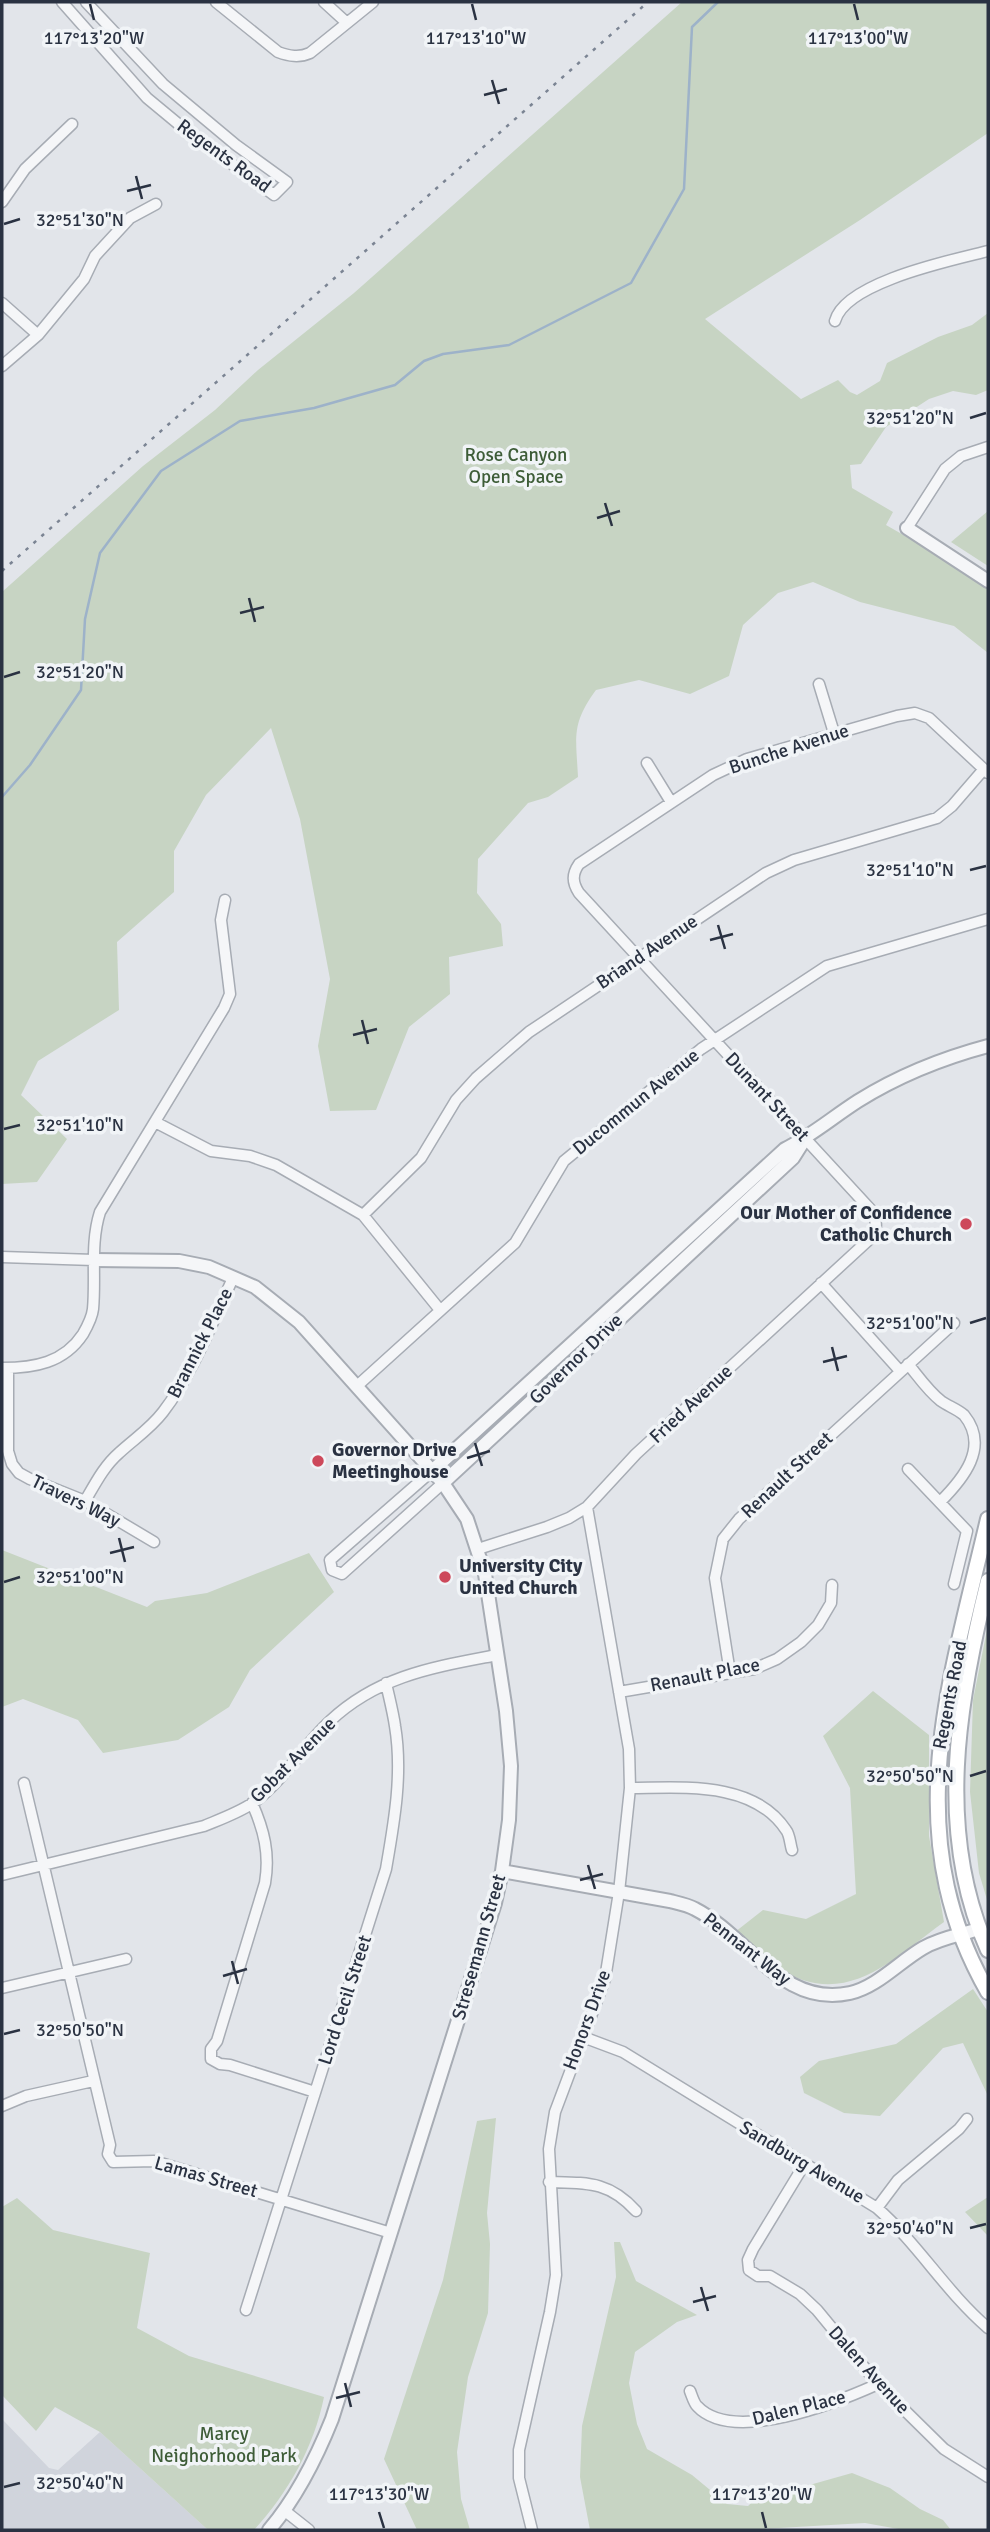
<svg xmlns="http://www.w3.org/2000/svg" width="990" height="2532" font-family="Signika,sans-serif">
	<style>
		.built { fill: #d0d4dc }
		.green { fill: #c7d4c3 }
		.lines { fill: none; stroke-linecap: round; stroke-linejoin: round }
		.stream { stroke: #9db2c9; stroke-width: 2.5 }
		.minor-casing { stroke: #a7acb4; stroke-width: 13 }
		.tertiary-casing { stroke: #a7acb4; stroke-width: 16 }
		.secondary-casing { stroke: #a7acb4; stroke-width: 18 }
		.minor { stroke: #f5f6f8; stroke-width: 10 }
		.tertiary { stroke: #f5f6f8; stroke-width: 12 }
		.secondary { stroke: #fff; stroke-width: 14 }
		.rail { stroke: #7b8493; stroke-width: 2.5; stroke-dasharray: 3.5 7; stroke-linecap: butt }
		.ticks { fill: none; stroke: #2a3242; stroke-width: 2.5 }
		.poi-dot { fill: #cd495b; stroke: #f1f4f7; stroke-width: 2.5 }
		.labels { text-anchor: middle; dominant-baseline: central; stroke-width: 7; stroke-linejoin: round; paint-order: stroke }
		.street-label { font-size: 19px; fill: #2a3242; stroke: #f1f4f7 }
		.park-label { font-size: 19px; fill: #3e5d38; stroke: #f1f4f7 }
		.poi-label { font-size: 19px; font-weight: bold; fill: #2a3242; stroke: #f1f4f7; text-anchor: start }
		.ticks-label { font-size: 18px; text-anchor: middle; fill: #2a3242; stroke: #f1f4f7; stroke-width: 7; stroke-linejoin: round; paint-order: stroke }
	</style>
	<rect width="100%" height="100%" fill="#e2e5ea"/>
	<!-- built -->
	<path class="built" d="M2,2419L49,2468L58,2470L100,2432L208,2530H2Z"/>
	<!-- green -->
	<path class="green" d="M682,2H988V133L860,220L705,319L801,399L838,380L850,392L857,395L880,381L887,363L938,337L972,325L988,313V390L976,395L953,391L929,399L886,427L861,464L850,465L852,488L893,512L886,525L961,568L988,589V653L954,626L860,602L813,582L778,593L743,625L729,676L690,694L639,680L596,690C571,724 576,737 578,777L548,797L528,803L478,859L477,893L501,924L503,946L449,957L450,994L409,1027L376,1110L330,1111L318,1046L330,979L300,819L271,728L206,795L174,851V892L117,942L119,1010L38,1061L21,1095L67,1139L37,1182L2,1184V592L143,466L215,410L258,370L354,293Z
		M988,511V566L951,542Z
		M2,1550L147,1607L155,1601L207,1593L309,1553L334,1592L250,1670L229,1707L178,1740L103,1753L78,1720L23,1699L2,1707Z
		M988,1625V1903L979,1873L970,1792L973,1700Z
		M873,1691L929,1735V1836L944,1922C890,1961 845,2011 776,1967C762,1958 749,1943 735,1932L763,1910L806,1919L856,1894L850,1788L823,1736Z
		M973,1989L988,2012V2096L963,2043L943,2048L880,2116L844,2113L804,2093L800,2077L819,2061L896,2044Z
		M496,2118L487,2213L490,2244L488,2313L468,2377L457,2452L461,2499L470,2530H417L384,2459L443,2280L477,2121Z
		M988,2197V2236L965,2212Z
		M17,2198L53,2230L150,2253L137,2328L189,2356L324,2397C314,2447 288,2493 254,2530H208L100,2432L55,2407L36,2431L2,2395V2207Z
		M614,2242H620L636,2281L697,2315L677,2322L635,2352L629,2383L637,2424L647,2449L692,2475L727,2504L748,2506L767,2488L806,2486L852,2473L890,2488L920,2509L943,2520L951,2530H904L865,2523L743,2530H590L580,2477L582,2426L616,2277Z"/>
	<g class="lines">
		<!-- stream -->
		<path class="stream" d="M2,797L30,765L81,690L85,619L100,553L161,471L240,421L314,408L395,385L424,361L443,354L509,345L631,283L684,189L692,27L718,2"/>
		<!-- minor casing -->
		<g class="minor-casing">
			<path id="minor" d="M62,2L147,98L182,127L274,195L287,182L236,145L163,84L86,2
				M216,2L278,52C289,56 299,58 310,53L373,2
				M324,2L347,23
				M2,202L25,169L72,124
				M2,303L38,335
				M835,321C845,282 953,260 988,251
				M2,366L38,335L84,279L95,256L130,218L156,204
				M907,528L945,469L961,456L988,447
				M819,684L834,733
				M647,763L671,802
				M155,1122L211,1151L250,1156L276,1165L363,1215L440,1310
				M363,1215L421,1158L456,1100L476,1078L529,1032L766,873L794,860L937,818L952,806L984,769
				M2,1257L94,1260
				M821,1283L900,1371
				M908,1364C918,1376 928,1391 941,1401C948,1406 957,1409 964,1415C990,1447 963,1479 940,1502
				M2,1368C34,1368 64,1363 83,1334C87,1327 92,1318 93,1309C96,1277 90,1243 100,1212L224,1008L230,994L221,920L225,900
				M8,1368V1451L12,1464L19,1473L30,1479L85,1501L154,1542
				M357,1386L515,1243L564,1161L701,1049L827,966L988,919
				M908,1469L967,1531L954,1584
				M432,1471L330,1560L332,1570L342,1574L443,1483
				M85,1501C95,1484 104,1466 119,1453C134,1439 150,1429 163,1412C193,1373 212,1323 233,1278
				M478,1549L547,1527L569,1518L587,1507L636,1454L873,1236C878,1226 876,1220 871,1210L579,893C572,882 572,874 579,864L713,775L747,759L897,716L915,713L929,718L988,773
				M730,1673L715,1578L723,1539L739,1519L954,1323
				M619,1692L754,1669L777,1659L801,1642L818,1625L831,1603L832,1585
				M24,1783L110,2145L108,2154L113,2162L154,2161L391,2233
				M630,1788C681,1788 753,1780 786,1830C790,1835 790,1844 792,1850
				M252,1803C264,1830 270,1854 265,1883L217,2041L211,2049V2059L220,2064L230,2065L315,2092
				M2,1875L204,1826C221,1819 238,1813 253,1803C283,1781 303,1746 330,1721C379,1675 435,1667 497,1655
				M2,1988L126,1959
				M583,2037L623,2052L877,2208C919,2245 946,2292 988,2328
				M2,2106L26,2096L93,2081
				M804,2165L753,2249L748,2260L749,2270L758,2276H770L800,2294L817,2310L878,2384L944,2449L988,2477
				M549,2182C587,2183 609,2181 636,2211
				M877,2208L898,2180L959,2129L967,2119
				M246,2310L386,1869C394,1823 403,1774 395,1726C393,1712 389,1697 386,1683
				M690,2391C692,2396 694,2403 697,2406C733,2445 838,2402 878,2384
				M285,2511L309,2530
				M532,2530L519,2478V2450L550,2312L556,2275L549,2149L555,2112L605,1979L619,1892L630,1788L629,1749L587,1507"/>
		</g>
		<!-- tertiary casing -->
		<g class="tertiary-casing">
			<path id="tertiary" d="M907,528L988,581
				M94,1260L179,1261L209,1267L255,1287L299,1322L443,1483L467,1519L485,1574L506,1711L511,1766L509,1820L502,1871L495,1903L332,2419C316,2459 297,2497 269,2530
				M432,1471L785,1149C811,1136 833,1117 858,1101C898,1076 943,1058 988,1046
				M443,1483L793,1158L805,1139
				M502,1871L670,1901C678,1903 688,1905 695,1909C748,1936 782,2008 850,1993C877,1987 899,1962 923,1948C940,1938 960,1935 979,1929"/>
		</g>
		<!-- secondary casing -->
		<g class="secondary-casing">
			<path id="secondary" d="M988,1519C950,1682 897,1834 988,1992
				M988,1581C958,1701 935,1832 988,1950"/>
		</g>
		<!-- minor -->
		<use href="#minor" class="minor"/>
		<!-- tertiary -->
		<use href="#tertiary" class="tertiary"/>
		<!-- secondary -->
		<use href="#secondary" class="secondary"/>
		<!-- rail -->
		<path class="rail" d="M2,571L648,2"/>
	</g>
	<!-- ticks -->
	<path class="ticks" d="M90,4L94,20M472,4L476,20M854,4L858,20M492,80L499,104M484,95L507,89M136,176L142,199M127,191L151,185M4,224L20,219M970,418L986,413M605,503L612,526M597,518L620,511M249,598L255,622M240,613L264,607M4,677L20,672M970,870L986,866M718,925L725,949M710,940L733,934M362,1020L368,1044M353,1035L377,1029M4,1129L20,1125M970,1323L986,1318M832,1347L838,1371M823,1362L847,1356M475,1443L482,1466M467,1458L490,1451M119,1538L125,1562M110,1553L134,1547M4,1582L20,1577M970,1776L986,1771M588,1865L595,1889M580,1880L603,1874M232,1961L238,1984M223,1976L247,1969M4,2034L20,2030M970,2228L986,2224M701,2287L708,2311M693,2302L716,2296M345,2383L351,2407M336,2398L360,2392M4,2487L20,2483M379,2512L384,2528M762,2512L766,2528"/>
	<!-- markers -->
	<g class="poi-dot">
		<circle cx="966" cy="1224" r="7"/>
		<circle cx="318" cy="1461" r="7"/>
		<circle cx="445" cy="1577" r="7"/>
	</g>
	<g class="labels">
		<!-- street labels -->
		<g class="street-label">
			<text transform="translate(224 156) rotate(36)">Regents Road</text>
			<text transform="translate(789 749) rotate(-18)">Bunche Avenue</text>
			<text transform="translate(647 952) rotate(-34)">Briand Avenue</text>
			<text transform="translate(767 1097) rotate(47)">Dunant Street</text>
			<text transform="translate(636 1102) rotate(-39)">Ducommun Avenue</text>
			<text transform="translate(200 1343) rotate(-63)">Brannick Place</text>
			<text transform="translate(576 1359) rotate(-44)">Governor Drive</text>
			<text transform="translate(691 1404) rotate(-43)">Fried Avenue</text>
			<text transform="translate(787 1475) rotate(-43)">Renault Street</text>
			<text transform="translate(76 1501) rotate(26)">Travers Way</text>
			<text transform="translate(705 1675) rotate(-11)">Renault Place</text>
			<text transform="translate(950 1695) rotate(-79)">Regents Road</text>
			<text transform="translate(293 1760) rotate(-45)">Gobat Avenue</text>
			<text transform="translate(479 1947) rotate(-74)">Stresemann Street</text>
			<text transform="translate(747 1949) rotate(38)">Pennant Way</text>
			<text transform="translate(345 2000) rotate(-72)">Lord Cecil Street</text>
			<text transform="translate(587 2020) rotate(-70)">Honors Drive</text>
			<text transform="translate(802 2162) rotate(31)">Sandburg Avenue</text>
			<text transform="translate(206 2177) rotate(16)">Lamas Street</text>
			<text transform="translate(869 2370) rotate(48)">Dalen Avenue</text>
			<text transform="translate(799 2408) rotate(-14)">Dalen Place</text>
		</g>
		<!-- park labels -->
		<g class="park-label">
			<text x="516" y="455">Rose Canyon<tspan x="516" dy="22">Open Space</tspan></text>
			<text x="224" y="2434">Marcy<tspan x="224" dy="22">Neighorhood Park</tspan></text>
		</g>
		<!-- poi labels -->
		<g class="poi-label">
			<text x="952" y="1213" text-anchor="end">Our Mother of Confidence<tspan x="952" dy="22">Catholic Church</tspan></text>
			<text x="332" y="1450">Governor Drive<tspan x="332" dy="22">Meetinghouse</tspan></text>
			<text x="459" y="1566">University City<tspan x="459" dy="22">United Church</tspan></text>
		</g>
	</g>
	<g class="ticks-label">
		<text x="94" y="44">117°13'20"W</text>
		<text x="476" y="44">117°13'10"W</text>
		<text x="858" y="44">117°13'00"W</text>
		<text x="80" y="226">32°51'30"N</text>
		<text x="910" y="424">32°51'20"N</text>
		<text x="80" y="678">32°51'20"N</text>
		<text x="910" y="876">32°51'10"N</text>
		<text x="80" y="1131">32°51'10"N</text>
		<text x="910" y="1329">32°51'00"N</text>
		<text x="80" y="1583">32°51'00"N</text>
		<text x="910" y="1782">32°50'50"N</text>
		<text x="80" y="2036">32°50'50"N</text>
		<text x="910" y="2234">32°50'40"N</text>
		<text x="80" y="2489">32°50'40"N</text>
		<text x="379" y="2500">117°13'30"W</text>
		<text x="762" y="2500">117°13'20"W</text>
	</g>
	<!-- border -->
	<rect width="990" height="2532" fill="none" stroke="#2a3242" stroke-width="7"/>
</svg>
